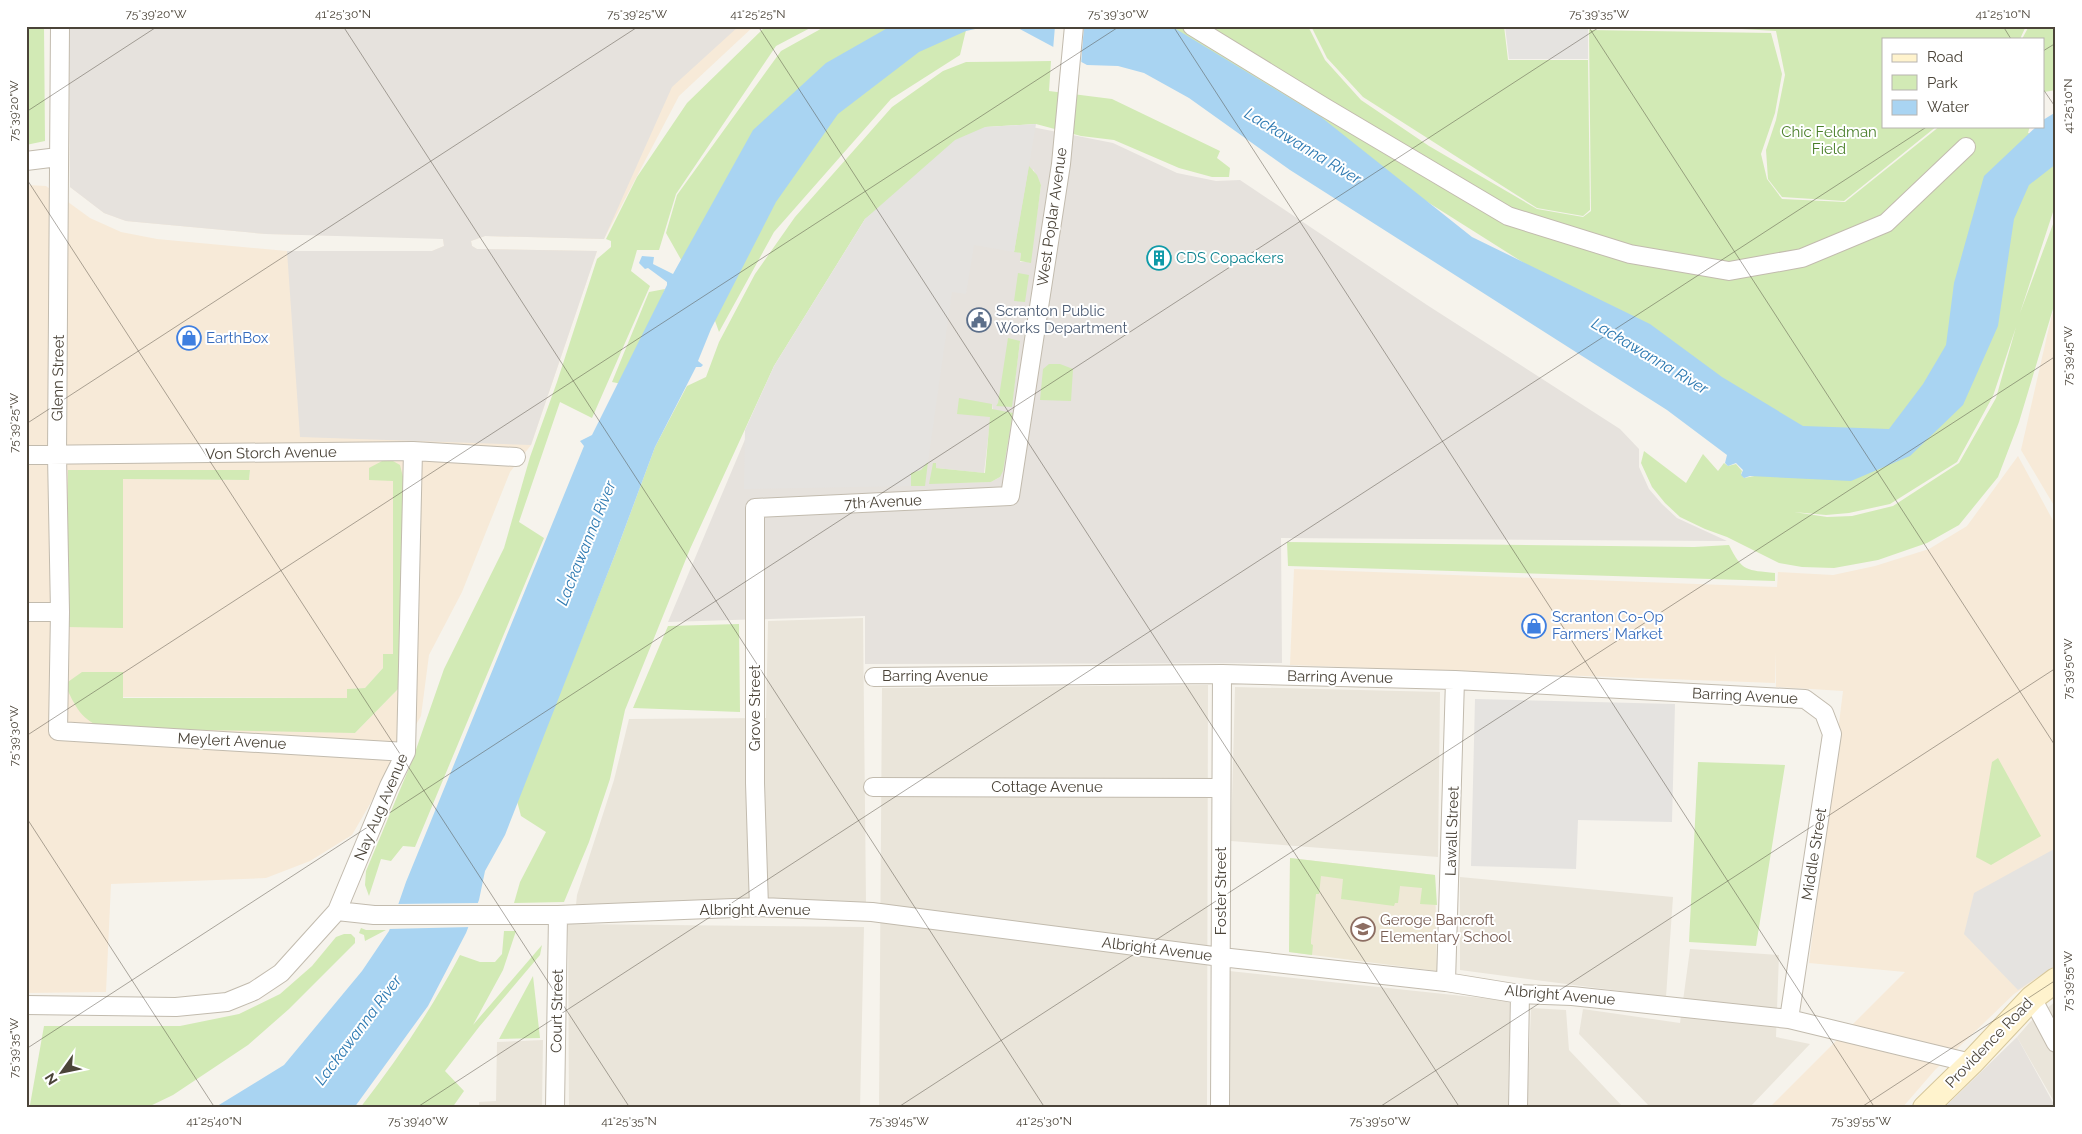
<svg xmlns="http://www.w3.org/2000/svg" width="2082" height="1134" font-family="Raleway,sans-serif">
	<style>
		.residential { fill: #eae5da }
		.commercial { fill: #f7ead8; fill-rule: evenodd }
		.industrial { fill: #e6e2dd; fill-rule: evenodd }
		.education { fill: #efe8d6 }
		.green { fill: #d2eab5; fill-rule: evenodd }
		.parking { fill: #e5e3e0 }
		.water { fill: #a9d4f2 }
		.pier { fill: #f6f3ec }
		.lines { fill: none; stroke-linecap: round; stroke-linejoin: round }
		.street-casing { stroke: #c2bbae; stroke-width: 20 }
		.secondary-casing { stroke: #d6c79b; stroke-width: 26 }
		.street { stroke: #fff; stroke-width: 18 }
		.secondary { stroke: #fff3cd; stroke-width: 24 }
		.ticks { fill: none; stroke: #4b4439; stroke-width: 1; stroke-opacity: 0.45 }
		.labels { text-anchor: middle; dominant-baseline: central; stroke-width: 4; stroke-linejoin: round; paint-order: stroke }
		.park-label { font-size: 15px; fill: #4a7f2a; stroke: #fff }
		.street-label { font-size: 15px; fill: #4b4439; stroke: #fff }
		.culture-label { font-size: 15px; fill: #0d838f; stroke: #fff; text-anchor: start }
		.service-label { font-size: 15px; fill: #4e5e75; stroke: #fff; text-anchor: start }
		.shop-label { font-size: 15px; fill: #366cbe; stroke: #fff; text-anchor: start }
		.education-label { font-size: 15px; fill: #785e54; stroke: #fff; text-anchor: start }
		.water-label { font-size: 16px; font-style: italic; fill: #2e7ab2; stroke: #fff }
		.neatline { fill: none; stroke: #4b4439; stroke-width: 2 }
		.ticks-label { font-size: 12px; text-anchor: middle; fill: #4b4439 }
	</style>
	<rect width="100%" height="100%" fill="#f6f3ec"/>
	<!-- residential -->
	<path class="residential" d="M863,618L866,902L576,905L577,895L614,780L629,719L766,718L768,621Z
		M1208,685L1207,1108H879L882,688Z
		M1235,687L1440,692L1438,857L1231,841Z
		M1460,877L1673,897L1666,997L1460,970Z
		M568,924L864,927L860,1108H569Z
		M1690,949L1779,955L1776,1037L1810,1044L1749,1108H1651L1579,1034L1583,1009L1680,1023Z
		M1229,971L1510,1001L1508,1108H1230Z
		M2056,1001V1105L2017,1037L2030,1022Z
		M1531,1008L1566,1010L1569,1050L1624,1108H1527Z
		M543,1040L542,1108H479V1102L496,1101L497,1042Z"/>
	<!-- commercial -->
	<path class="commercial" d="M69,26H754L679,96L604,239L485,236L471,241L472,246L477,249L597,251L531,445L510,472L462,592L429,655L421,716L352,835L310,861L266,878L111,884L106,992L26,993V185L46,186L90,218L121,232L157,239L287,251H432L444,246L443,239L440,238L266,234L126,221L104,213L70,187ZM68,470H250L249,480L123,479ZM393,480L400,687L355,733L73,703L123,673V697L348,698L347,689L365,688L383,668V654H393Z
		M2056,305V509L2021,450L2052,314Z
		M2018,456L2056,526V965L2014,994L1935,1070L1902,1108H1769L1905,972L1809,963L1843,691L1776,687V652L1775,683L1290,665L1294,569L1777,587L1778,572L1833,575L1875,566L1929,549L1967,526Z"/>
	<!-- industrial -->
	<path class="industrial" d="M69,26H739L672,87L604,239L485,236L471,241L472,246L477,249L597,251L531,445L300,437L287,251H432L444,246L443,239L266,234L126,221L104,213L70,187Z
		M1032,127L1113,143L1177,173L1216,181L1240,180L1427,305L1620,429L1639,449V467L1649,489L1662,504L1677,518L1727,541L1281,538L1282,663L865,664V616L668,622L749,430ZM1033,169L1041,185L1030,262H1020L1021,253L1014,251ZM1020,341L1012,403L996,406L998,404ZM992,404L1000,477L991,482L930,483L936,463V468L984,473Z
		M2017,1037L2056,1108H1944Z"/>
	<!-- education -->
	<path class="education" d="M1290,858L1435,875L1437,971L1289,952Z"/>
	<!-- green -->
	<path class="green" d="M26,26H44L45,141L26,145Z
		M766,26H814L776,46L676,194L659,250H637L631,271L650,286L592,418L560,402L519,522L544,538L415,847L403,846L391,861L381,859L369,896L365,885L366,871L412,761L444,669L504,548L530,457L557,382L597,259L611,247V241L606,239L637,177L687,103Z
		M826,26H967L960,55L891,99L774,232L719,332L714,318L666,233L677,195L781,51Z
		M1142,26H1308L1325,60L1361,100L1429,146L1537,209L1583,217L1591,211L1589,30L1771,33L1782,74L1775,113L1761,154L1767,179L1782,199L1845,202L1940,126H2030L2028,133L2036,135L2056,132V210L2053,212L2020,313L2056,216V299L2019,422L1998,477L1959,525L1927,543L1878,560L1834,568L1802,567L1779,563L1727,537L1705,529L1680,517L1665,503L1652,487L1641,463L1644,451L1686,483L1703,454L1718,471L1724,463L1728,466L1736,464L1742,471L1741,474L1744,478L1765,474L1543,275L1266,100ZM2016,327L1996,398L1959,463L1893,506L1852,516L1827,517L1794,512L1826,515L1849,513L1890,504L1957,462L1993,396Z
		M1311,26H1504L1508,60H1588L1590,210L1583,216L1537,208L1363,97L1327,58Z
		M1725,26H2026L2020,39H1883V126H1937L1844,201L1782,197L1768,179L1766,150L1776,120L1785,75L1776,31L1725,28Z
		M2029,26H2056V90L2044,92L2043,95V39H2022Z
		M1051,61L1049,91L1112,99L1220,151L1217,158L1230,168L1229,177H1212L1179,168L1114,140L1081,136L1036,124L986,127L865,219L774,366L690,549L625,710L610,779L589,842L564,902L514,903L520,882L546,832L521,816L517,801L616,552L655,447L687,386L706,377L719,342L755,274L795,217L892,107L943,71L966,62Z
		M1029,166L1037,175L1041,185L1031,263L1020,261L1021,253L1014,252Z
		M1018,273L1029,275L1025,302L1014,301Z
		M665,289L627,385L612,382L649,292Z
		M1008,338L1020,341L1012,407L996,406L998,403Z
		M1049,364H1060L1073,369L1071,401L1040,400L1043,369Z
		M959,398L992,404V409L1013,413L1003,471L1000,477L991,482L929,484L933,463H936V468L985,473L990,417L957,414Z
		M384,460L393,461L400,465L403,477L400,687L355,733L105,728C82,722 74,705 65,684L82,672H123V698H347V689L365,688L383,668V654H393V481L369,480V468Z
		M928,462L925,486H911V473Z
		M68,470H250L249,480L123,479V628L66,627Z
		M1287,542L1694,547L1729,545C1742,572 1747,570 1775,573V581L1288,566Z
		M739,624L740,712L633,708L668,626Z
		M1998,758L2041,836L1991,865L1976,857L1992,762Z
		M1698,762L1785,765L1756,946L1689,942Z
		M1290,858L1435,875L1437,905L1420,904L1422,888L1400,886L1398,903H1395L1394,906L1341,899L1343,879L1321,876L1319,894H1316L1311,940V944L1313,945L1312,955L1289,952Z
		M361,928L366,930H386L365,941L364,935L359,933Z
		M504,931H516L503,970L473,1025L542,945L540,955L479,1027L445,1071L464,1091L452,1108H360C398,1059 431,1010 460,955L480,962H495L502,954Z
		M344,934H351L355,938V943L289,1009L248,1045L173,1095L146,1108H27L30,1105L44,1026H180L239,1014L280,994L312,966L336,937Z
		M533,976L540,1038L499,1039Z"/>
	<!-- parking -->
	<path class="parking" d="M1505,26H1588V59H1509Z
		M1036,124L1014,252L974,245L966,294L952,292L928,462L921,470L911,473V486L744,489L745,430L774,366L865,219L955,140L985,127Z
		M1475,699L1675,704L1672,822L1578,820L1576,869L1471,866Z
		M2056,848V965L2018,990L1964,934L1974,893Z"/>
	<!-- water -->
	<path class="water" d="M891,26H989L966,31L919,52L838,114L776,202L711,329L698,361L703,365L701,367H696L655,447L616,552L505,835L485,871L479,900L466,933L428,1006L354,1108H214L284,1065L362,971L389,931L406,882L584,446L580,441L592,435L667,285V282L648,268L645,269L639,263L642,256L654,257L653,264L673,274L753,130L826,63Z
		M1014,26H1171L1321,117L1472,237L1650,324L1722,377L1803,426L1889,429L1923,384L1946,345L1954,283L1984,176L2037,126H2043V120L2056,112V164L2029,185L2014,219L1998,326L1963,405L1910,456L1851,481L1750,476L1744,478L1741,475L1743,470L1736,463L1728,466L1725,463L1727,455L1667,410L1290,170L1189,98L1144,73L1118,66L1087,65Z"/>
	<!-- pier -->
	<path class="pier" d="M1055,26H1084L1081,65L1053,50Z
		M480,903L471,927L387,929L396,904Z"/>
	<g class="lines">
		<!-- street casing -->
		<g class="street-casing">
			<path id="street" d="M60,26L57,455L60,612L58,731L406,752
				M1192,26L1324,107L1508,216L1630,254L1729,271L1802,258L1886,223L1966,147
				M26,161L58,157
				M26,455L413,451L516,457
				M26,612H60
				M874,677L1222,674L1455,680L1805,699L1824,713L1832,734L1789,1019
				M873,787L1221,788
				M759,907L755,783V508L1010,496L1061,164L1074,26
				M337,911L374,915H558L759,907L872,912L1221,957L1446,982L1520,994L1572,996L1789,1019L1971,1063
				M1446,982L1455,680
				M2032,998L2056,1043
				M26,1005L176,1007L227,1002L254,991L281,973L337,911L389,786L406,752L413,451
				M555,1108L558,915
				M1220,1108L1222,674
				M1518,1108L1520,994"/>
		</g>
		<!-- secondary casing -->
		<g class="secondary-casing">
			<path id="secondary" d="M1925,1108L1971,1063L2032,998L2056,980"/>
		</g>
		<!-- street -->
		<use href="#street" class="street"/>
		<!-- secondary -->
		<use href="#secondary" class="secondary"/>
	</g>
	<!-- ticks -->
	<path class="ticks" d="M343,26L1045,1108M758,26L1460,1108M1173,26L1875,1108M1588,26L2056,747M2003,26L2011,39M2043,51L2056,43M2043,89L2056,108M26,112L158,26M26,178L630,1108M26,424L639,26M26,736L1120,26M26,817L215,1108M26,1049L1601,26M416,1108L1928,126M897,1108L2056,356M1378,1108L2056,668M1860,1108L2056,980"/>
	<!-- icons -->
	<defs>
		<g id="building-ring" transform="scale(1.25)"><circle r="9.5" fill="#fff" stroke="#0f9aa8" stroke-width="1.5"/><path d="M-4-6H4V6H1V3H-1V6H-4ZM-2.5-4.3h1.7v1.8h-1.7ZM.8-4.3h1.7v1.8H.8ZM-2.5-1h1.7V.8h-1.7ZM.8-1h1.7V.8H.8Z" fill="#0f9aa8"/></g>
		<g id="civic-ring" transform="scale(1.25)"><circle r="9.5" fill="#fff" stroke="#5c6f8a" stroke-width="1.5"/><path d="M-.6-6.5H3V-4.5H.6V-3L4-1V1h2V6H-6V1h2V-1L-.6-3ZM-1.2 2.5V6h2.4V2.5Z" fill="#5c6f8a"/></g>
		<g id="shop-ring" transform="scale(1.25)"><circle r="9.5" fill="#fff" stroke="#3f7fe0" stroke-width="1.5"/><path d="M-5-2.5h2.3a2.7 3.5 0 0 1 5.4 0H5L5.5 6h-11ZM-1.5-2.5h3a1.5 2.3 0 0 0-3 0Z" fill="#3f7fe0"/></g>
		<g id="school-ring" transform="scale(1.25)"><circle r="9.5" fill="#fff" stroke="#8d6e63" stroke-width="1.5"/><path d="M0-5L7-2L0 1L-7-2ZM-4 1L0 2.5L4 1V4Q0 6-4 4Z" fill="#8d6e63"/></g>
	</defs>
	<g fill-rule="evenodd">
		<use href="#building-ring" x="1159" y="258"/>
		<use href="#civic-ring" x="979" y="320"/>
		<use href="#shop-ring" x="189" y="338"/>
		<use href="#shop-ring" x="1534" y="626"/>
		<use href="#school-ring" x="1363" y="929"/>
	</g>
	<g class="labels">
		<!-- park labels -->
		<g class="park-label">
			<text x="1829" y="132">Chic Feldman<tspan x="1829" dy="17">Field</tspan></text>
		</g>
		<!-- street labels -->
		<g class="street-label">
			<text transform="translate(1052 217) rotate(-82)">West Poplar Avenue</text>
			<text transform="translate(58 378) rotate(-89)">Glenn Street</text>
			<text transform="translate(271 453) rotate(-1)">Von Storch Avenue</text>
			<text transform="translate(883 502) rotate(-3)">7th Avenue</text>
			<text x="935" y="676">Barring Avenue</text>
			<text transform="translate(1340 677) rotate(1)">Barring Avenue</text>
			<text transform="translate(1745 696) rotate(3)">Barring Avenue</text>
			<text transform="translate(755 708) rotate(-90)">Grove Street</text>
			<text transform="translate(232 741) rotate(3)">Meylert Avenue</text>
			<text x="1047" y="787">Cottage Avenue</text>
			<text transform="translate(381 807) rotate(-67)">Nay Aug Avenue</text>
			<text transform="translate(1452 831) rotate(-88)">Lawall Street</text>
			<text transform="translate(1814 854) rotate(-81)">Middle Street</text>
			<text transform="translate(1221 891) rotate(-90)">Foster Street</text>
			<text x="755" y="910">Albright Avenue</text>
			<text transform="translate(1157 949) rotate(7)">Albright Avenue</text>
			<text transform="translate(1560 995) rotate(5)">Albright Avenue</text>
			<text transform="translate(557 1011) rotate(-89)">Court Street</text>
			<text transform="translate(1989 1043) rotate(-46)">Providence Road</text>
		</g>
		<!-- culture labels -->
		<g class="culture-label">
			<text x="1176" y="258">CDS Copackers</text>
		</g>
		<!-- service labels -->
		<g class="service-label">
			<text x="996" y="311">Scranton Public<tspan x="996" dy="17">Works Department</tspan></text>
		</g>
		<!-- shop labels -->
		<g class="shop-label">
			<text x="206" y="338">EarthBox</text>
			<text x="1552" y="617">Scranton Co-Op<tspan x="1552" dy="17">Farmers' Market</tspan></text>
		</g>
		<!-- education labels -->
		<g class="education-label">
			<text x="1380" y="920">Geroge Bancroft<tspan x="1380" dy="17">Elementary School</tspan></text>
		</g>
		<!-- water labels -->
		<g class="water-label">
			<text transform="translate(1303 146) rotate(31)">Lackawanna River</text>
			<text transform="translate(1650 356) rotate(31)">Lackawanna River</text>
			<text transform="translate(586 543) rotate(-68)">Lackawanna River</text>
			<text transform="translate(358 1030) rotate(-53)">Lackawanna River</text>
		</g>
	</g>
	<!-- border -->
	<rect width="2082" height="1134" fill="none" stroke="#ffffff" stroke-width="55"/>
	<!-- legend -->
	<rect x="1882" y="38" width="162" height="90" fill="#ffffff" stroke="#b7b4b0"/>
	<rect x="1892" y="54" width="25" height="8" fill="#fff3cd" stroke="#b7b4b0"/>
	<text x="1927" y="62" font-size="15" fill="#4b4439">Road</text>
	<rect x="1892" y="75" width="25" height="15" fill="#d2eab5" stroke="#b7b4b0"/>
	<text x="1927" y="88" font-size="15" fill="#4b4439">Park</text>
	<rect x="1892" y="100" width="25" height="15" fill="#a9d4f2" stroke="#b7b4b0"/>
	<text x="1927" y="112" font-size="15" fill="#4b4439">Water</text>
	<!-- north arrow -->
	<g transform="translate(62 1072) rotate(237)" stroke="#ffffff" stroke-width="4" paint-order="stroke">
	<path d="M0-4L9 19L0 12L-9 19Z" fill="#4b4439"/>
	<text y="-8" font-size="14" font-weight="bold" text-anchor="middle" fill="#4b4439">N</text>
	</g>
	<rect x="28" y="28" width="2026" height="1078" class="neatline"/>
	<g class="ticks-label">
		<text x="156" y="18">75°39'20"W</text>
		<text x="343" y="18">41°25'30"N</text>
		<text x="637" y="18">75°39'25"W</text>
		<text x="758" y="18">41°25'25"N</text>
		<text x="1118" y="18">75°39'30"W</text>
		<text x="1599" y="18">75°39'35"W</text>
		<text x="2003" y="18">41°25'10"N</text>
		<text transform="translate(2068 106) rotate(-90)" y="4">41°25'10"N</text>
		<text transform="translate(14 111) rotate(-90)" y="4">75°39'20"W</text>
		<text transform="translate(2068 356) rotate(-90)" y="4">75°39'45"W</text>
		<text transform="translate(14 423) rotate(-90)" y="4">75°39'25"W</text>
		<text transform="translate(2068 669) rotate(-90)" y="4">75°39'50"W</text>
		<text transform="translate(14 736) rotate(-90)" y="4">75°39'30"W</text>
		<text transform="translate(2068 981) rotate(-90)" y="4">75°39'55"W</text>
		<text transform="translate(14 1048) rotate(-90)" y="4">75°39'35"W</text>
		<text x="214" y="1125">41°25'40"N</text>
		<text x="418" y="1125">75°39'40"W</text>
		<text x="629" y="1125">41°25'35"N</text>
		<text x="899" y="1125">75°39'45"W</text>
		<text x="1044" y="1125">41°25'30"N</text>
		<text x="1380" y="1125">75°39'50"W</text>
		<text x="1861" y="1125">75°39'55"W</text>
	</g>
</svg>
